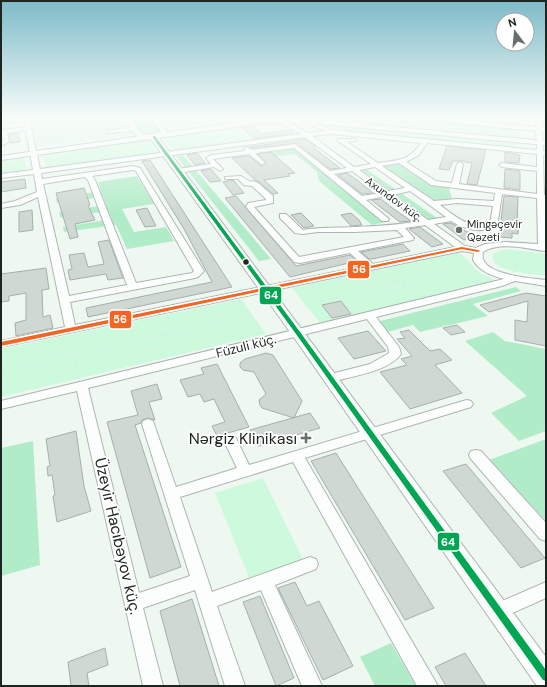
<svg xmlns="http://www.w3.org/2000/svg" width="547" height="687" font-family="'DM Sans',sans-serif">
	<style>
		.built { fill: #e0f3e6 }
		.green { fill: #cdfadd }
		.forest { fill: #b1ecc8 }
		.building { fill: #cfd8d2; stroke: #a7afaa }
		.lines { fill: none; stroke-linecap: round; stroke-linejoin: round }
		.minor-casing { stroke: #aeb5b0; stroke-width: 2 }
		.major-casing { stroke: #aeb5b0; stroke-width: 2 }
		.path-far2 { stroke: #dfe2e0; stroke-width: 1; stroke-dasharray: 0.5 1.5; stroke-linecap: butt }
		.path-far1 { stroke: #dfe2e0; stroke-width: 1.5; stroke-dasharray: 1 3; stroke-linecap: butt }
		.path { stroke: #dfe2e0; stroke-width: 2; stroke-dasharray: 1 3.5; stroke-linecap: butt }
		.minor { fill: #fcfefd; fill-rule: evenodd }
		.major { fill: #fcfefd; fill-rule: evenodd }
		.bus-1-casing { stroke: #fff; stroke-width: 3 }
		.bus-2-casing { stroke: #fff; stroke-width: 3 }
		.bus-1 { fill: #00a651; fill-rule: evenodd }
		.bus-2 { fill: #f26522; fill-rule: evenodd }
		.poi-dot { fill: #666f69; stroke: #fff; stroke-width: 1.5 }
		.bus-dot { fill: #1d2520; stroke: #fff; stroke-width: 1.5 }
		.labels { text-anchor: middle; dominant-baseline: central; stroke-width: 3.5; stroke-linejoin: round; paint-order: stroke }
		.far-street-label { font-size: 11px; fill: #1d2520; stroke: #fff }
		.far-poi-label { font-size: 11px; fill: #1d2520; stroke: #fff; text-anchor: start }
		.street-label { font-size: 13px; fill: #1d2520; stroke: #fff }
		.near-poi-label { font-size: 16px; fill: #1d2520; stroke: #fff; text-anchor: end }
		.near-street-label { font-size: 16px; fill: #1d2520; stroke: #fff }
		.line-badge { stroke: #fff; stroke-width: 1.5 }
		.badge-label { font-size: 11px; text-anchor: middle; font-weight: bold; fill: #fff }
	</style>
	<rect width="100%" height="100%" fill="#eef8f1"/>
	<!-- built -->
	<path class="built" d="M48,118H59L60,120L78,118H122L134,135L38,147L32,120Z"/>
	<!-- green -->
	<path class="green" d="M157,118H252L167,130Z
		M327,118H409L519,129L518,137Z
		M319,122L518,142L517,149L331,130L316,125Z
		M236,127L251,141L174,151L163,137Z
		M148,139L158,153L46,168L42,153Z
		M24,156L27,171L1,174V159Z
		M506,249L546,254V276C534,274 485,272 494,253Z
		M459,253C468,258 472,267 480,273C486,276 492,277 497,282L320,323L292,288Z
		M241,299L266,334L1,397V349Z
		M263,478L303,559L249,578L215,493Z"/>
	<!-- forest -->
	<path class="forest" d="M131,118H148L159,131L143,133Z
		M291,147L296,148L386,222L372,225L319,181L317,172L295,154L263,158L256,152Z
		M183,155L271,259L259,261L176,156Z
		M401,164L436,186L449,188L452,199L432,202L381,167Z
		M366,169L437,218L430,220L361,170Z
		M137,176L154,204L122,209L134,232L166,227L174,241L127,249L116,225L64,232L63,227L112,219L108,211L61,218L59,212L106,205L103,197L57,203L56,198L101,191L98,182Z
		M516,287L521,291L473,304L488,316L420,332L413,325L388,332L380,321Z
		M493,332L505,341L546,349V431L519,441L491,413L527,396L465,341Z
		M546,439V521L489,460Z
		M33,441L40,565L1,576V448Z
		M391,643L416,686H375L360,657Z"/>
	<!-- building -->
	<path class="building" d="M252,126L262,134L290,130L294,133L254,139L241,127Z
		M18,133L20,142L10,143L9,134Z
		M305,139L315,146L314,148L340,168L330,169L298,144L299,143L252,148L249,147Z
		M447,146L486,150L477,185L467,184L472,163L461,161H453L449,170L439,169Z
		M271,152L295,173L288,174L290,176L264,180L278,193L273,194L258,181L255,180L232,158L249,156L262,166L266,163L258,154Z
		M505,152L520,155L519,163L505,162Z
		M197,153L205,163L195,165L187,155Z
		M150,160L232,287L88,317L86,308L212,282L184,229L142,161Z
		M211,169L221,181L210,182L201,171Z
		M505,169L520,171V190L504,188Z
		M347,173L357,180L373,193L362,194L338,175Z
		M25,179L26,188L1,192V182Z
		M233,180L244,193L233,195L223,182Z
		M84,188L90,205L88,206L95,220L75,224L78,237L70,239L56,193Z
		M236,196L296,266L350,255L357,261L290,277L225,198Z
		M504,196L518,197L517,224H519L518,234L512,233V238L499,237Z
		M381,199L391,207L411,221L400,222L371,200Z
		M147,208L156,226L145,227L136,210Z
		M32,210L33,230L19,232V212Z
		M301,213L314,226L304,228L291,215Z
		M351,213L359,220L362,225L351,226L341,215Z
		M451,223L467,232H469L478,237L464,240L443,224Z
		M420,227L424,230L443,244L432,247L409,229Z
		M109,240L123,278L108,280L106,274L70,280L68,270L72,269L69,255L84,253L88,267L104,264L98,242Z
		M403,244L410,251L372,259H369L361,252Z
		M46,268L49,289L42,290L43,317L50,315L53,328L16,336L15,323L26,320V293L9,296V301L1,302V274Z
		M526,293L546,296V346L515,340V320L527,322L528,301L489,312L480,305Z
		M341,301L351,314L332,318L322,305Z
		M457,325L465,332L451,335L443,328Z
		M409,330L430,351L440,349L452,360L435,365L462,393L410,409L380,372L407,365L401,359L412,356L397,339L405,338L400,332Z
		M368,331L386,351L354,359L338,338Z
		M266,353L273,355L302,401L294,418L262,408L260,405L259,400L266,394L254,372L243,370L240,367V363L245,359Z
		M217,364L249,427L217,436L212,426L225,422L214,399L204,402L200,394L188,397L180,380L204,374L201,368Z
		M157,384L162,399L149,402L155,420L147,418L142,420L141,423L135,425L181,567L150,578L107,422L138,415L131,391Z
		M310,413L320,428L258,446L250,430Z
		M76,431L84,486L91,511L57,522L53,496L55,495L52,475L48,476L47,467L50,466L46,439Z
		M336,453L434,608L405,620L311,461Z
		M466,464L545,558L521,568L443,471Z
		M295,582L307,606L319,601L353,666L323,680L278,588Z
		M260,596L294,678L276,686L243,602Z
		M192,599L219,686H180L160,611Z
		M105,648L108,665L87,673L89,686H71L68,662Z
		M465,653L486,686H446L435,667Z"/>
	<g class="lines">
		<!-- minor casing -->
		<g class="minor-casing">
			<path id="minor" d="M22,118H42L30,121L40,169L301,134L285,125L270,121L269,120L272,118L289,123L308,133L325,131L306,123L316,119L319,121L315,123L332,130L537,150L536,131L423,120L420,118H442L536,127V118H542V128H546V132L542,131L543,151H546V155H543L544,195H546V199H545L546,251C527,249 500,241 483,252C477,275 531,278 546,280V286L515,281L502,286L376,317L399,347L401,354C388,372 352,376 331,382L327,381L325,378L327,375L370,364L389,353L388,347L367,319L88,388L139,593L190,576L142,424L143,421L148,419L153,421L154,424L176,487L237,468L224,441L226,438L231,436L236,438L249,465L463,401L467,400L471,401L473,404L471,407L305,458L438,686H417L293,462L180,497L212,592L310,557L316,559L318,564L316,569L275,585L322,686H302L261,590L217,606L245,686H225L195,590L143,608L163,686H143L77,391L1,409V401L504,279C492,276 479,271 473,260L474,253L462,251L1,347V341L65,327L38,197L20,205L1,208V204L15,201L37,192L34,174L1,178V174L33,170L26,130L7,133L9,142L1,146V142L3,141L1,130L26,127L25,121L1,124V120ZM332,134L421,143C409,161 398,160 378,163L347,142L356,141V139H338V141L371,164L354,167L312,136ZM305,137L347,168L330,171L295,144L252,150L247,147L244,149L245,151L211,155L206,158L211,164L178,169L175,171L178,173L214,167L220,171L223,169L213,159L249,154L262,165L265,163L255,153L294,148L382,221H388L389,219L366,200L386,196L420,221C398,225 377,226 355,227C338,228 321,227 303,230L286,214H280V218L295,233L303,234L318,232H354L397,230L404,237L299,257L254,207L273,203V196L257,182L249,181L241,176L225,177V179H238L244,185L252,186L266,199V200L248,203L246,207L294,262L300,263L350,253L364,266L75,325L70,302L195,278L198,277L204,271L140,168L133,166L42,179L41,173ZM427,143L537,154V167L502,163L499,165L502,167L537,171V194L459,184L463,164L460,162L457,164L452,183L436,181L406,162L419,155ZM399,163L431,185L495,193L494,201L457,199L434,201L382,166ZM375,167L405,188L388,191L359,170ZM133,170L136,171L194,271L192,273L136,283L95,180L92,176ZM352,171L381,193L362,196L334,174ZM85,177L88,180L127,285L69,296L43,184ZM410,191L446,217L428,220L393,195ZM502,194L537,198L538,244L506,242L485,244L476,248L465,246L434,224L451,221C465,230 481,233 497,227ZM457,203L493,206L490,224C470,230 455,216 440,205ZM425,225L455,247L373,264L358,251L413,240L414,238L405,228Z
				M124,118H130L142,134L153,135L161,131L150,118H156L167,132L154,139L138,137L133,131L108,133L107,132L110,130L131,128Z
				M476,450L481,451L546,523V541L540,539L471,459L469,455L471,451Z
				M546,582V598L499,619L493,617L490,611L493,605Z"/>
		</g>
		<!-- major casing -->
		<g class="major-casing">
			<path id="major" d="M261,119H311L546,141V145L311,123H261L159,138L546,657V686H537L293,336L151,139L1,160V156Z"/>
		</g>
		<!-- path-far2 -->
		<path class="path-far2" d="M169,144L283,130
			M44,161L151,146
			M1,167L26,164
			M493,257L529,262V264L534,267
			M529,262L536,259L546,260
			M516,267L518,252"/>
		<!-- path-far1 -->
		<path class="path-far1" d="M532,266L537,269L546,270
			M515,271L516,266
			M380,272L390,280
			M394,280L404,284L405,288L396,291L386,287L384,283Z
			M404,284L473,268
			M400,291L408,297
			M305,305L386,287
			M71,338L78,374
			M1,371L252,315"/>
		<!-- path -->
		<path class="path" d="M78,373L79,377"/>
		<!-- minor -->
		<use href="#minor" class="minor"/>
		<!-- major -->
		<use href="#major" class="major"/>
		<!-- bus-1 casing -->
		<g class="bus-1-casing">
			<path id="bus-1" d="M153,136H155L300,332L546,670V681L543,680L296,334L153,138Z"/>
		</g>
		<!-- bus-2 casing -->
		<g class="bus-2-casing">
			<path id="bus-2" d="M462,247L478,250L480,251L478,252L462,249L1,346V342Z"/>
		</g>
		<!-- bus-1 -->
		<use href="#bus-1" class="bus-1"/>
		<!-- bus-2 -->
		<use href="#bus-2" class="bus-2"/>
	</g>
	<!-- sky -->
	<linearGradient id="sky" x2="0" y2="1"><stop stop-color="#7dbbc9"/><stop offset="0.55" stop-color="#f7fcf9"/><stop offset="1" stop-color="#f7fcf9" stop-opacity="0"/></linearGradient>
	<rect width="547" height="214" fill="url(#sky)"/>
	<!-- markers -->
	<g class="poi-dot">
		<circle cx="459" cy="230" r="4"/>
		<path d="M304 432h4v4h4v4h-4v4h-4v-4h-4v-4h4z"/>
	</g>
	<circle class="bus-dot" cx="246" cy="262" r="3.5"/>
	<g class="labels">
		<!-- far-street labels -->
		<g class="far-street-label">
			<text transform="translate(394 199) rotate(36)">Axundov küç.</text>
		</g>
		<!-- far-poi labels -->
		<g class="far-poi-label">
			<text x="467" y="224">Mingəçevir<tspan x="467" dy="13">Qəzeti</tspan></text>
		</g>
		<!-- street labels -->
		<g class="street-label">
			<text transform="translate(246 346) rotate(-14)">Füzuli küç.</text>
		</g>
		<!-- near-poi labels -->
		<g class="near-poi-label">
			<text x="297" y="438">Nərgiz Klinikası</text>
		</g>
		<!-- near-street labels -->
		<g class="near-street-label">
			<text transform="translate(118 536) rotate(77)">Üzeyir Hacıbəyov küç.</text>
		</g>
	</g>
	<g class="line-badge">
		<rect x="347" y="260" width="23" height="19" rx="4" fill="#f26522"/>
		<rect x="259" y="286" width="23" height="19" rx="4" fill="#00a651"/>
		<rect x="109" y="310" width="23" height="19" rx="4" fill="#f26522"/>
		<rect x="437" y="532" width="23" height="19" rx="4" fill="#00a651"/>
	</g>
	<g class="badge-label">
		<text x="359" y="273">56</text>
		<text x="271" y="299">64</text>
		<text x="120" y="323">56</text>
		<text x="448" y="546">64</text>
	</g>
	<!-- border -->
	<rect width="547" height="687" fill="none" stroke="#1d2520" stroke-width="4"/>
	<!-- north arrow -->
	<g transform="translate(515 32) rotate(344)"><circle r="19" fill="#ffffff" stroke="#a5a8a6"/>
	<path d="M0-3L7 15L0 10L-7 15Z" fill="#666f69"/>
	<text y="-6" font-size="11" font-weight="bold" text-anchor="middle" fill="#1d2520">N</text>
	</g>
</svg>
